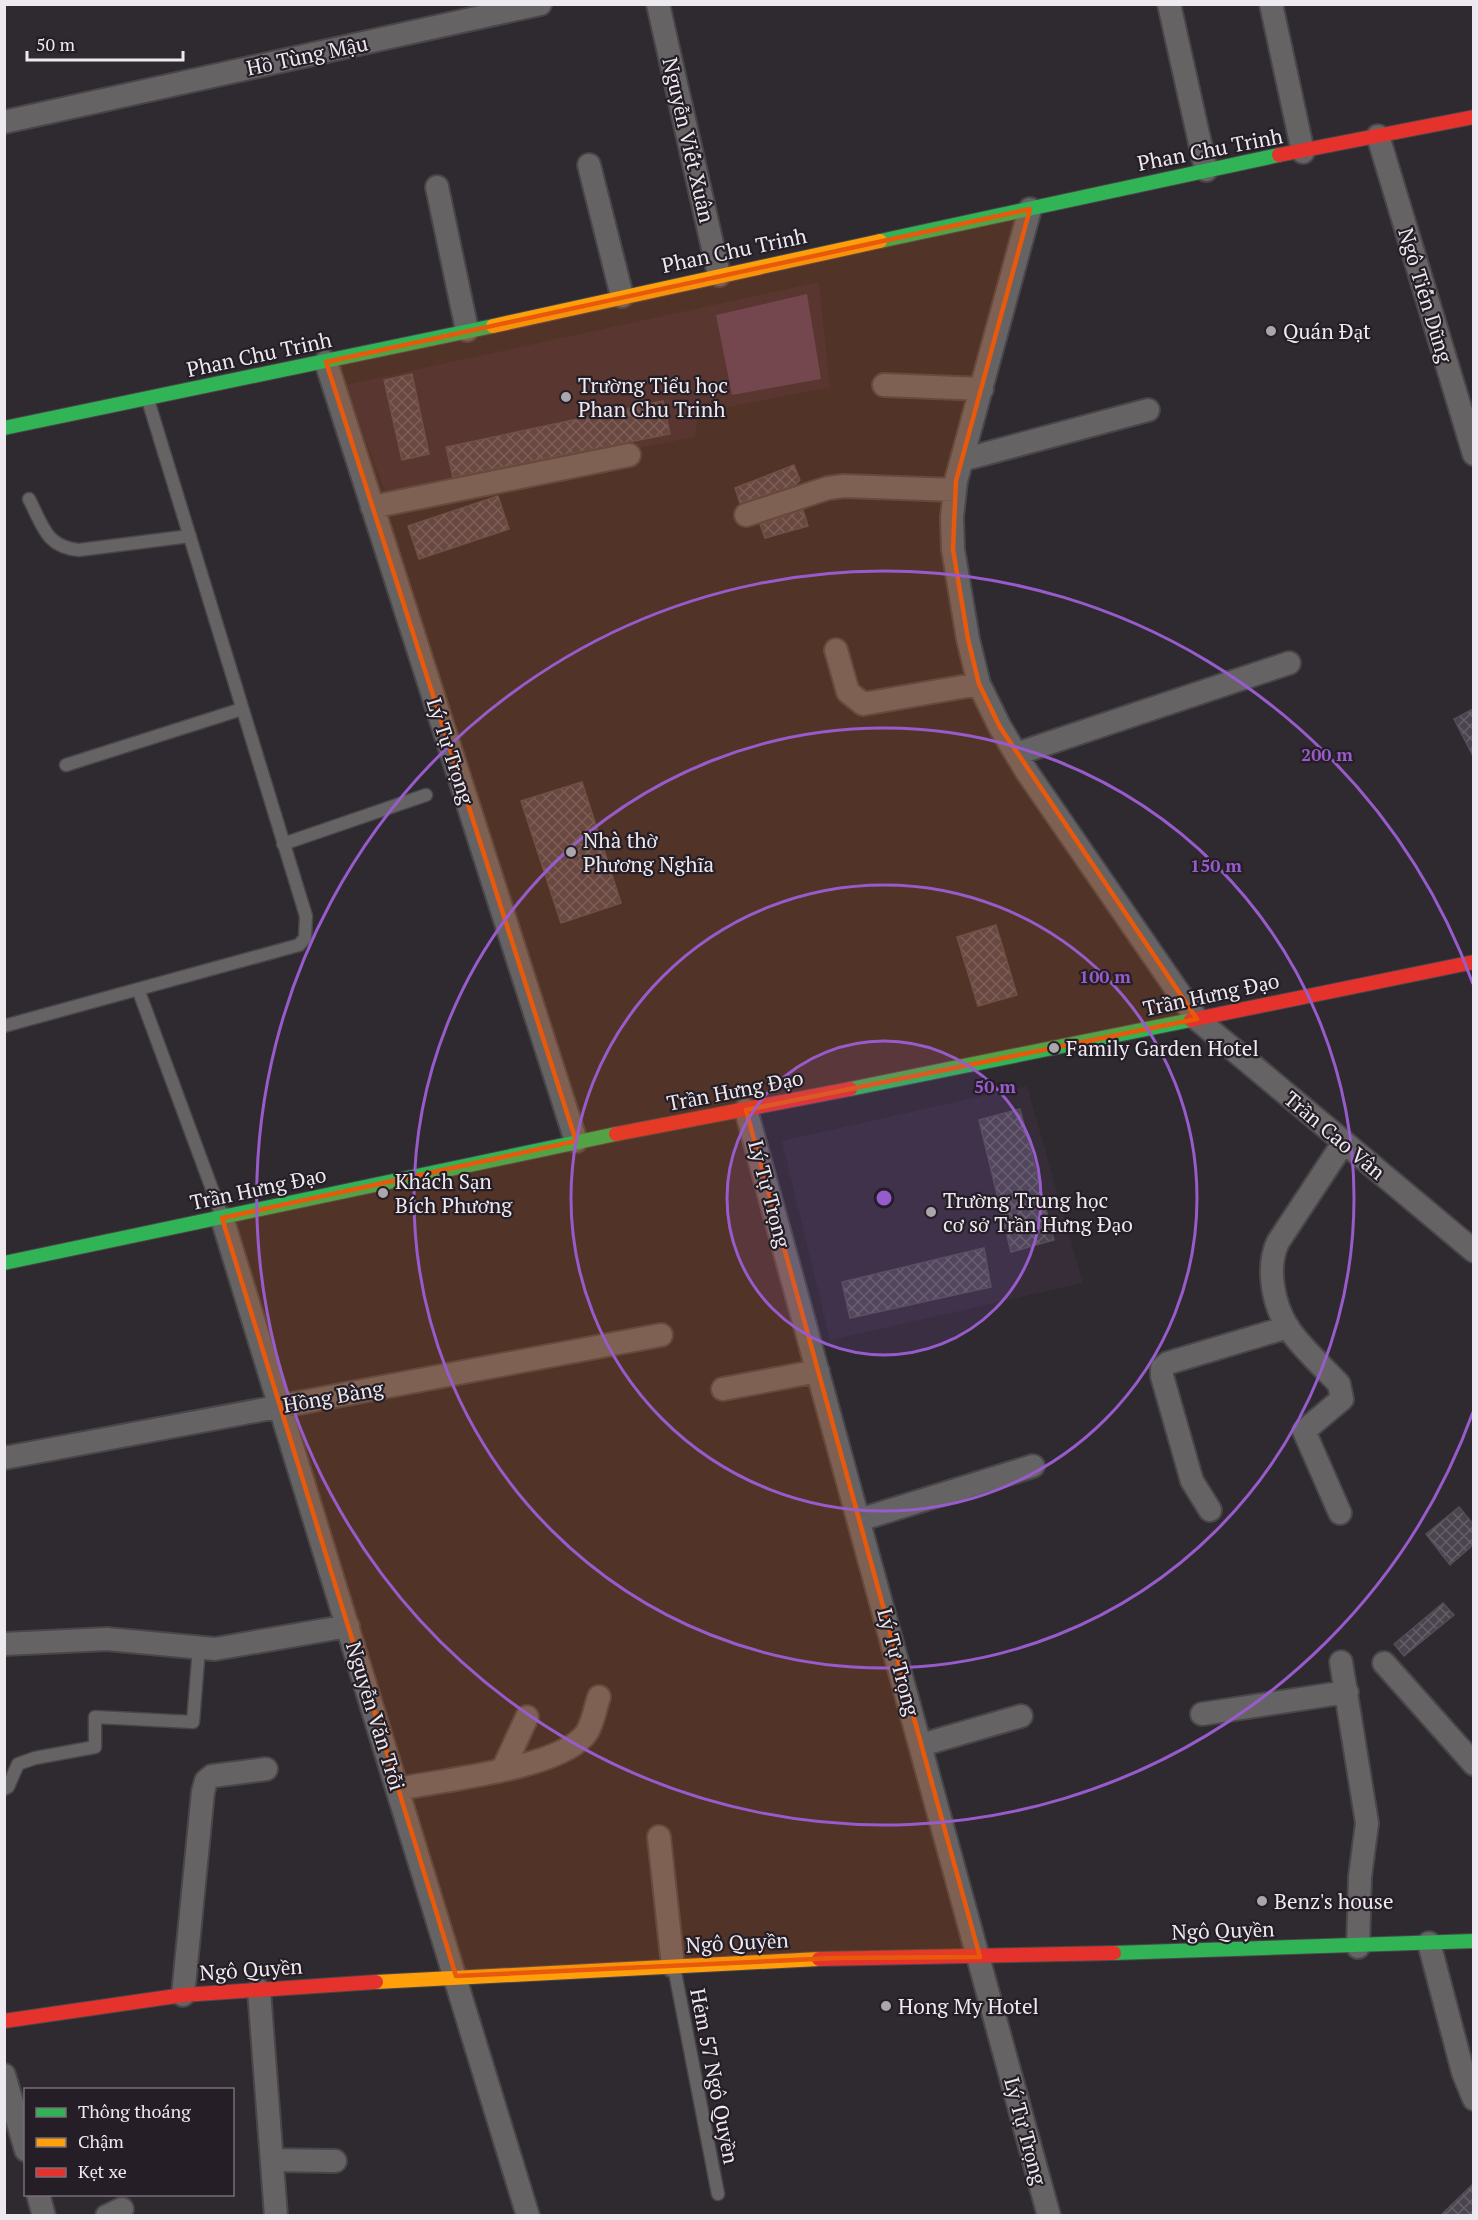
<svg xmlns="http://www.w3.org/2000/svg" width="1478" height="2220" font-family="'PT Serif',serif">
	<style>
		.built { fill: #362d39 }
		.grass { fill: #58435f }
		.building { fill: url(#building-cross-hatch); stroke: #524f54; stroke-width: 1.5 }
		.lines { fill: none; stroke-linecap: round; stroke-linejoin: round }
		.lane-casing { stroke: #484649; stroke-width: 15 }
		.street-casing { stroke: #484649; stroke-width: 26 }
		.fast-casing { stroke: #484649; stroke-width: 16 }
		.slow-casing { stroke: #484649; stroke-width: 16 }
		.jam-casing { stroke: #484649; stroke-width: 16 }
		.lane { stroke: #656364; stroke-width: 12 }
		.street { stroke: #656364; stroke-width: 22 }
		.fast { stroke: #30b455; stroke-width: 14 }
		.slow { stroke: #ff9f0a; stroke-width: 14 }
		.jam { stroke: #e5322d; stroke-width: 14 }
		.marked { fill: #e8590c; fill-opacity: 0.2; stroke: #e8590c; stroke-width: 4.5; stroke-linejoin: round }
		.ring { fill: none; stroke: #985bcb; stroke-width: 3 }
		.poi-dot { fill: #aaa6ac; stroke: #251e27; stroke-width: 2 }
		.labels { text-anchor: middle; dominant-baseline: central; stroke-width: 4.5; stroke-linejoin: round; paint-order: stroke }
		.street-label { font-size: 21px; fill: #ede9ef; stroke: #251e27 }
		.poi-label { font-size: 21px; fill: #ede9ef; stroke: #251e27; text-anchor: start }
		.centre { fill: #985bcb; stroke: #251e27; stroke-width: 3 }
		.ring-label { font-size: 18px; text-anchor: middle; font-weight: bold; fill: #985bcb; stroke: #251e27; stroke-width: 4.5; stroke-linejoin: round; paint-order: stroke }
	</style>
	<defs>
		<pattern id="building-cross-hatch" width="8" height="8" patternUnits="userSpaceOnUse" patternTransform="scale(1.5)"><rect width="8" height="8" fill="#49444e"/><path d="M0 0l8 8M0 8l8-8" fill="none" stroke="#645f68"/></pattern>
	</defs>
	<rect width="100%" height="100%" fill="#2e2a2f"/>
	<!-- built -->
	<path class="built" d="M819,282L830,387L698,413L695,437L387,497L345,385Z
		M1027,1086L1083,1283L830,1340L782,1141Z"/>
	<!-- grass -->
	<path class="grass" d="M807,294L821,379L732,395L716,315Z"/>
	<!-- building -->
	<path class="building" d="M412,374L429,454L402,460L384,380Z
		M663,401L670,434L453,477L446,447Z
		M794,465L800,480L795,485L740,503L735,488Z
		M498,496L509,529L419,559L408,526Z
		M803,510L808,526L765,538L760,524Z
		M1473,709V756L1454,719Z
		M582,782L621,903L561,923L521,801Z
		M996,925L1017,995L978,1006L957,937Z
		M1020,1109L1054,1240L1011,1252L979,1120Z
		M984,1248L991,1287L850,1318L842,1282Z
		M1459,1507L1473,1524V1545L1450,1565L1426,1534Z
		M1443,1603L1454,1615L1404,1656L1394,1644Z
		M1473,2184V2216H1440Z"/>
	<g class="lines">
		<!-- lane casing -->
		<g class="lane-casing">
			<path id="lane" d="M29,499C43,526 46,547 79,550L190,536
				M66,765L242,709
				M283,844L426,795
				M138,989L222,1216
				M4,1026L299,945L305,938L306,916L148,400
				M4,1789L8,1787L18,1764L35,1758L95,1747V1717L193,1722L199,1648
				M674,1967L718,2194"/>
		</g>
		<!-- street casing -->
		<g class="street-casing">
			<path id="street" d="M658,4L719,275
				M1169,4L1206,170
				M1271,4L1303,152
				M4,122L540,4
				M1378,136L1474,454
				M589,165L622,296
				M437,187L467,330
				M1030,209L956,481L952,517L953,549L968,639L979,684L1000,727L1027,772L1197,1019L1474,1251
				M326,362L576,1141
				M884,385L982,389
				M962,460L1148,410
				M372,507L629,455
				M746,515L828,488L844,486L955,490
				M836,650L848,692L863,704L979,684
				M1016,754L1289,663
				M746,1110L1049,2216
				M222,1218L528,2216
				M723,1389L818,1371
				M4,1458L661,1335
				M1210,1510L1192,1481L1162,1376V1368L1168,1363L1288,1327
				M1340,1513L1304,1431L1342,1399L1339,1384C1322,1366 1302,1348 1288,1328C1273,1304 1266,1267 1278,1242L1344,1142
				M859,1520L1033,1466
				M4,1644L107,1639L215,1649L348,1626
				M1341,1662L1367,1823L1360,1877L1358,1947
				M1384,1663L1474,1764
				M1202,1714L1347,1692
				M921,1745L1021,1716
				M503,1769L527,1717
				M398,1789C443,1780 555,1769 584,1736C592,1728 595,1708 599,1697
				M659,1837L673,1966
				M1429,1943L1463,2072L1474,2099
				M259,1990L276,2216
				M183,1995L203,1792L206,1781L212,1776L266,1769
				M4,2075L26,2150
				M272,2160L335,2161
				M38,2194L44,2216
				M107,2216L122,2209"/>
		</g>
		<!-- fast casing -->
		<g class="fast-casing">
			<path id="fast" d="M880,241L1279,155
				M4,428L493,326
				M850,1089L1191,1020
				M4,1263L616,1134
				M1114,1953L1474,1941"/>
		</g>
		<!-- slow casing -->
		<g class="slow-casing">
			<path id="slow" d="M493,326L880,241
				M376,1982L819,1959"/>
		</g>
		<!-- jam casing -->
		<g class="jam-casing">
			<path id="jam" d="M1279,155L1474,117
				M1191,1020L1474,962
				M616,1134L850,1089
				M819,1959L1114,1953
				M4,2021L183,1995L376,1982"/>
		</g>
		<!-- lane -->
		<use href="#lane" class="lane"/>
		<!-- street -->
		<use href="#street" class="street"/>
		<!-- fast -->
		<use href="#fast" class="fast"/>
		<!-- slow -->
		<use href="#slow" class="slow"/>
		<!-- jam -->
		<use href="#jam" class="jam"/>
	</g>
	<!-- marked area -->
	<path class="marked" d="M1030,209L956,481L953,549L968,639L979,684L1000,727L1197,1019L746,1110L980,1957L836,1958L456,1976L222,1218L576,1141L326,362Z"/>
	<!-- distance rings -->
	<circle cx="884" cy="1198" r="157" fill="#985bcb" fill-opacity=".12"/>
	<g class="ring">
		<circle cx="884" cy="1198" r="157"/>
		<circle cx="884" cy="1198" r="313"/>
		<circle cx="884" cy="1198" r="470"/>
		<path d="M1473 1412A627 627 0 1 1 1473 984"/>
	</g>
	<!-- markers -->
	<g class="poi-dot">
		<circle cx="1271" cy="331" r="6"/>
		<circle cx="566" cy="397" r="6"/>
		<circle cx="571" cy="852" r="6"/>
		<circle cx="1054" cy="1048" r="6"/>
		<circle cx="383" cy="1193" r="6"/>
		<circle cx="931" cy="1212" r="6"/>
		<circle cx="1262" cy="1901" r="6"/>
		<circle cx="886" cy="2006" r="6"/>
	</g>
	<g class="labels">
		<!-- street labels -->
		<g class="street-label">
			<text transform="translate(307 55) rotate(-12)">Hồ Tùng Mậu</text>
			<text transform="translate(689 140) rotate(77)">Nguyễn Viết Xuân</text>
			<text transform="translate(1210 149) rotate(-11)">Phan Chu Trinh</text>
			<text transform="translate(734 250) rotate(-12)">Phan Chu Trinh</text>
			<text transform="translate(1426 295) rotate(73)">Ngô Tiến Dũng</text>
			<text transform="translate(259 354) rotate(-12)">Phan Chu Trinh</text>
			<text transform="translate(451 751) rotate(72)">Lý Tự Trọng</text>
			<text transform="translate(1211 994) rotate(-12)">Trần Hưng Đạo</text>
			<text transform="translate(735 1090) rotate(-11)">Trần Hưng Đạo</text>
			<text transform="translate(1335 1135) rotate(40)">Trần Cao Vân</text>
			<text transform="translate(258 1188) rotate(-12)">Trần Hưng Đạo</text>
			<text transform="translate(770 1194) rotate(75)">Lý Tự Trọng</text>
			<text transform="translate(333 1396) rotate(-10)">Hồng Bàng</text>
			<text transform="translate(899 1662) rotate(75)">Lý Tự Trọng</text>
			<text transform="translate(376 1716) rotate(73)">Nguyễn Văn Trỗi</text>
			<text transform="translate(1223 1930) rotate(-2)">Ngô Quyền</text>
			<text transform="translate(737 1942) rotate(-3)">Ngô Quyền</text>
			<text transform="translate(251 1969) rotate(-4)">Ngô Quyền</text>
			<text transform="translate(715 2076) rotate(79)">Hẻm 57 Ngô Quyền</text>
			<text transform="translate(1026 2131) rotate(75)">Lý Tự Trọng</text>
		</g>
		<!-- poi labels -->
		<g class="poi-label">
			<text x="1283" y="331">Quán Đạt</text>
			<text x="578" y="385">Trường Tiểu học<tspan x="578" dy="24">Phan Chu Trinh</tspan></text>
			<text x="583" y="840">Nhà thờ<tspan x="583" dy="24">Phương Nghĩa</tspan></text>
			<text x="1066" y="1048">Family Garden Hotel</text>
			<text x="395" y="1181">Khách Sạn<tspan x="395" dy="24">Bích Phương</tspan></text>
			<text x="943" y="1200">Trường Trung học<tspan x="943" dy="24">cơ sở Trần Hưng Đạo</tspan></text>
			<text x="1274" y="1901">Benz's house</text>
			<text x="898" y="2006">Hong My Hotel</text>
		</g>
	</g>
	<circle cx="884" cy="1198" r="9" class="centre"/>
	<g class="ring-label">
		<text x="1327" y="761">200 m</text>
		<text x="1216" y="872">150 m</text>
		<text x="1105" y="983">100 m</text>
		<text x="995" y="1093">50 m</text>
	</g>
	<!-- border -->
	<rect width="1478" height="2220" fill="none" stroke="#ede9ef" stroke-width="12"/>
	<!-- legend -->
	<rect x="24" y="2088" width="210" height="108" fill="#251e27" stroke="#756f77" stroke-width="1.5"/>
	<rect x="36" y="2108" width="30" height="9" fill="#30b455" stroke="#756f77" stroke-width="1.5"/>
	<text x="78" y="2118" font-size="18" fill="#ede9ef">Thông thoáng</text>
	<rect x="36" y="2138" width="30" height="9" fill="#ff9f0a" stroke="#756f77" stroke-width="1.5"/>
	<text x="78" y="2148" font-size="18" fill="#ede9ef">Chậm</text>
	<rect x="36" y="2168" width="30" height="9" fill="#e5322d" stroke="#756f77" stroke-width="1.5"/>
	<text x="78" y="2178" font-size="18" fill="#ede9ef">Kẹt xe</text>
	<!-- scale -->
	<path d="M27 51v9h156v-9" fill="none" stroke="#ede9ef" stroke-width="3"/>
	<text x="36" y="51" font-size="18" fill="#ede9ef" stroke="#251e27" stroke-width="4.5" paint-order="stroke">50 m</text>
</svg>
